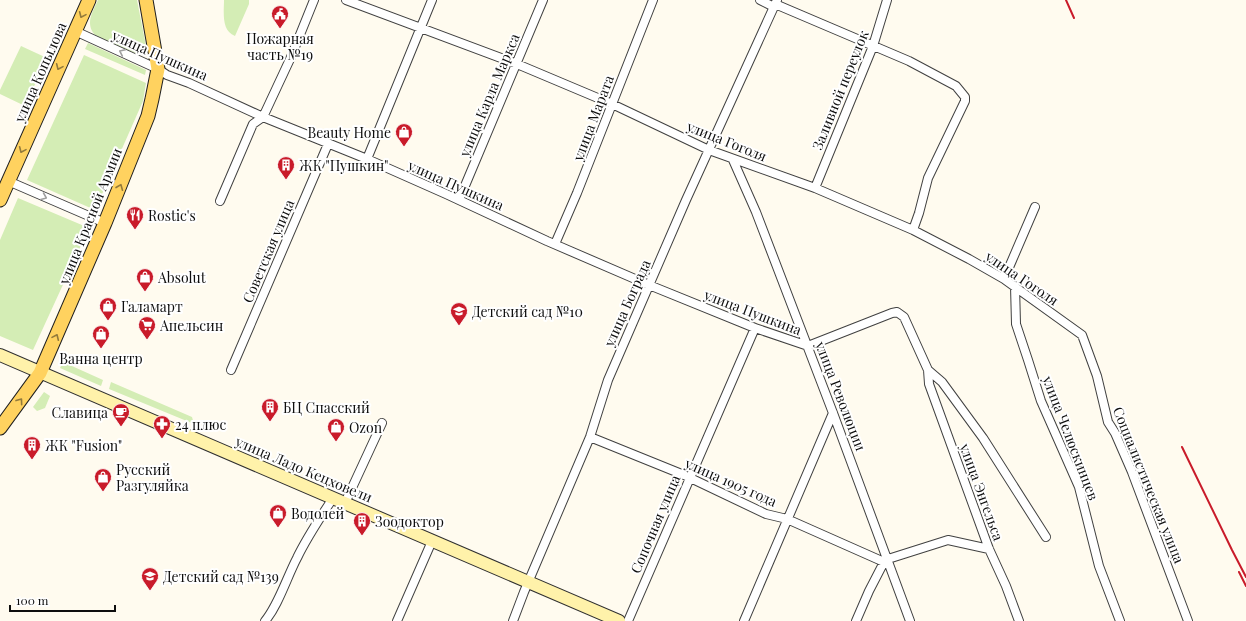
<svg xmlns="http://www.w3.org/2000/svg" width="1246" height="621" font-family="'Playfair Display',serif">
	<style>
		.green { fill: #d4edb5 }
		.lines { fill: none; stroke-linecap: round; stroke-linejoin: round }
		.street-casing { stroke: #414141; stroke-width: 10 }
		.secondary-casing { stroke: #303030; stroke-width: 14 }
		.primary-casing { stroke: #1f1f1f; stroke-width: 15 }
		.street { stroke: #fff; stroke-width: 8 }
		.secondary { stroke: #fff2aa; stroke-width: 12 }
		.primary { stroke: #ffd25f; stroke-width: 13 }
		.rail { stroke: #c91b2a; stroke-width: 2 }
		.oneway { stroke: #937a3b }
		.oneway2 { stroke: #9f9f9f }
		.labels { text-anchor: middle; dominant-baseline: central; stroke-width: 4; stroke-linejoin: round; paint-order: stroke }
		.poi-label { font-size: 14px; fill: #0e0e0e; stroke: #fff; text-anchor: start }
		.street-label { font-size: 14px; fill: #0e0e0e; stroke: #fff }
	</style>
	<rect width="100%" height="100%" fill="#fffbef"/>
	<!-- green -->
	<path class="green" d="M98,0H137L146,46L142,53L139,54L135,53L97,37C84,25 92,13 98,0Z
		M224,0H249V4L235,36C221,31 224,12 224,0Z
		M88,43L146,70L145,75L85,49Z
		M21,46L47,58L25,106L0,94V90Z
		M84,55L146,83L143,101L95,210L27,180Z
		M18,198L89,228L33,350L0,336V240Z
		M63,362L103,380L101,386L60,368Z
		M111,382L192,417L194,424L109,389Z
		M44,392L50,396L45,408L37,411L33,407Z"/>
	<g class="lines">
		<!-- street casing -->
		<g class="street-casing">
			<path id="street" d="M346,0L517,64L612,104L709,150L815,188L913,230L969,259L1004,279L1082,335L1097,376L1108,422L1115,433L1132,472L1188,621
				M760,0L774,7
				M775,4L909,61L956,86L965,97V101L928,178L919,213L913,230
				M75,31L158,69L167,75L189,83L263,117L367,159L446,194L547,241L649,285L755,328L808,346L892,313L897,312L904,317L928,370L929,384L989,549L1006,586L1019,621
				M367,159L432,0
				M733,160L756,212L833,413L910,621
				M8,181L105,223
				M815,188L873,46L887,0
				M459,200L543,0
				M220,201L253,124L263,117L291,57L314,0
				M555,244L577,193L653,0
				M1004,279L1035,207
				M1015,286L1016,324L1028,360L1041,401L1079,487L1099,566L1120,621
				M231,370L328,144
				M928,370L942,382L983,438L1046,537
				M590,437L684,475L766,514L787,519L884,562
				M345,503L382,423
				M265,621C278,606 287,577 297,558C307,537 320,518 333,498
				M397,621L432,541
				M513,621L524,592L590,437L608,380L686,200L777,0
				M628,621L755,328
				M744,621L833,413
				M856,621L869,591L884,562L888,559L948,540L989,549"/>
		</g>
		<!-- secondary casing -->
		<g class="secondary-casing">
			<path id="secondary" d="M0,355L619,621"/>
		</g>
		<!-- primary casing -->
		<g class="primary-casing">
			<path id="primary" d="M0,200L89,0
				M0,428L40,373L105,223L148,116L152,99L158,69L146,0"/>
		</g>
		<!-- street -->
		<use href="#street" class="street"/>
		<!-- secondary -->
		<use href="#secondary" class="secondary"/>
		<!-- primary -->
		<use href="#primary" class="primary"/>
		<!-- rail -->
		<path class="rail" d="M1066,0L1074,18
			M1182,447L1232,550L1246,577
			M1239,572L1246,586"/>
	</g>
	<!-- one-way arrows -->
	<defs><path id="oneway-chevron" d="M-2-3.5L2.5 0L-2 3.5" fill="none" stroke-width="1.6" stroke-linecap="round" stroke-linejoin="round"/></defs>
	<g class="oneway">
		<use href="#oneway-chevron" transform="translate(82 15) rotate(114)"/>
		<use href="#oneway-chevron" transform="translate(59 67) rotate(114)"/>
		<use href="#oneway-chevron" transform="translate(22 150) rotate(114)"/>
		<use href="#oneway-chevron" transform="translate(120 187) rotate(-68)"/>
		<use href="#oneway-chevron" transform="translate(56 337) rotate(-66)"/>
		<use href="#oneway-chevron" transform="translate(20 401) rotate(-54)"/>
	</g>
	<g class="oneway2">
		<use href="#oneway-chevron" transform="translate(122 52) rotate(-155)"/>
		<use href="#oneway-chevron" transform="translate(44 197) rotate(23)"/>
	</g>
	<!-- icons -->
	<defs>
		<g id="civic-pin" transform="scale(0.9)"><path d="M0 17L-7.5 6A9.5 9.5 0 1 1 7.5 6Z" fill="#c91b2a" stroke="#fff"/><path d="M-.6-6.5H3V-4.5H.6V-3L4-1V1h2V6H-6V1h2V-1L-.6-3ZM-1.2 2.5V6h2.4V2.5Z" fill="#fff"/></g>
		<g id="shop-pin" transform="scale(0.9)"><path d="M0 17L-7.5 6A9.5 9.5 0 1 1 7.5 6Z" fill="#c91b2a" stroke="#fff"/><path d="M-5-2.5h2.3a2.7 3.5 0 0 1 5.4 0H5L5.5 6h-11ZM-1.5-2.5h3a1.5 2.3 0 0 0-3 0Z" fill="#fff"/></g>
		<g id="building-pin" transform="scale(0.9)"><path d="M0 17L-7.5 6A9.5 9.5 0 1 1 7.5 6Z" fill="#c91b2a" stroke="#fff"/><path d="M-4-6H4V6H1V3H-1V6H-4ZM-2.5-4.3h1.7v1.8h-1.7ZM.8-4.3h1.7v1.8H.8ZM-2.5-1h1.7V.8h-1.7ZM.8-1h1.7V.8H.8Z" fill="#fff"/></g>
		<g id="restaurant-pin" transform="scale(0.9)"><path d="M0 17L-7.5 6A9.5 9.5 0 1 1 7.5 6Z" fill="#c91b2a" stroke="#fff"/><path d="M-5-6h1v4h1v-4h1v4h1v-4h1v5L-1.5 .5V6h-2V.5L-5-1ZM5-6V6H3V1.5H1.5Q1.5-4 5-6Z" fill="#fff"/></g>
		<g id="school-pin" transform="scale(0.9)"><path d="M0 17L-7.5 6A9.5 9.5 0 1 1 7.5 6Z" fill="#c91b2a" stroke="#fff"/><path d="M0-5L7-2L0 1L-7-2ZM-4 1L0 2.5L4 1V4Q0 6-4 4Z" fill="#fff"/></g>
		<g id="supermarket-pin" transform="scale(0.9)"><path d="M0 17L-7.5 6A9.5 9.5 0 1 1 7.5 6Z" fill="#c91b2a" stroke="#fff"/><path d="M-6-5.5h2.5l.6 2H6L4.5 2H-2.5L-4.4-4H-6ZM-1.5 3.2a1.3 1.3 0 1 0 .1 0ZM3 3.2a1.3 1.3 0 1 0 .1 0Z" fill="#fff"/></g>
		<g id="cafe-pin" transform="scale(0.9)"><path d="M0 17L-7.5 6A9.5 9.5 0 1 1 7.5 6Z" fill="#c91b2a" stroke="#fff"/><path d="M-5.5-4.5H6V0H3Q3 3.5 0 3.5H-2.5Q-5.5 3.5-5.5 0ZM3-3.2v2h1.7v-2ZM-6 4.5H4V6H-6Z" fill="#fff"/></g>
		<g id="pharmacy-pin" transform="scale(0.9)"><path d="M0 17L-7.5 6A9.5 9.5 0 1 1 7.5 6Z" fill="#c91b2a" stroke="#fff"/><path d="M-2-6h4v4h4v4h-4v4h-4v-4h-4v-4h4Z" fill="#fff"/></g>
	</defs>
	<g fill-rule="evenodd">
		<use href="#civic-pin" x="280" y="14"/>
		<use href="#shop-pin" x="404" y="132"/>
		<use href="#building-pin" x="286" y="165"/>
		<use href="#restaurant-pin" x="135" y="215"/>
		<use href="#shop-pin" x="145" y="277"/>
		<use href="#shop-pin" x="108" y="306"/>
		<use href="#school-pin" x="459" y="311"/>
		<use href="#supermarket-pin" x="147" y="325"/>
		<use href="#shop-pin" x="101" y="334"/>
		<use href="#building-pin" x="270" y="407"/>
		<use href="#cafe-pin" x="121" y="412"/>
		<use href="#pharmacy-pin" x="162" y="424"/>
		<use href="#shop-pin" x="336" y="427"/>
		<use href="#building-pin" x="32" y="445"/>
		<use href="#shop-pin" x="103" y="477"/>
		<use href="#shop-pin" x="278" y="513"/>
		<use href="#building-pin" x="362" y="521"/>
		<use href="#school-pin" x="150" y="576"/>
	</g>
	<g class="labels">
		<!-- poi labels -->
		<g class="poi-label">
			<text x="280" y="38" text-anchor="middle">Пожарная<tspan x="280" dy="16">часть №19</tspan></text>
			<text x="391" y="132" text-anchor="end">Beauty Home</text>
			<text x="299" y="165">ЖК "Пушкин"</text>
			<text x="148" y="215">Rostic's</text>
			<text x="158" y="277">Absolut</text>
			<text x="121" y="306">Галамарт</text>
			<text x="472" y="311">Детский сад №10</text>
			<text x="160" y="325">Апельсин</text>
			<text x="101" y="358" text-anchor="middle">Ванна центр</text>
			<text x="283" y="407">БЦ Спасский</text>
			<text x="108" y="412" text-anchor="end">Славица</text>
			<text x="175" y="424">24 плюс</text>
			<text x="349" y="427">Ozon</text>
			<text x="45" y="445">ЖК "Fusion"</text>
			<text x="116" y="469">Русский<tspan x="116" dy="16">Разгуляйка</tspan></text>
			<text x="291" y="513">Водолей</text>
			<text x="375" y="521">Зоодоктор</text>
			<text x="163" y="576">Детский сад №139</text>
		</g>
		<!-- street labels -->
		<g class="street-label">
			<text transform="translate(160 55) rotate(24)">улица Пушкина</text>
			<text transform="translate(40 72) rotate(-66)">улица Копылова</text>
			<text transform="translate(840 90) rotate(-68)">Заливной переулок</text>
			<text transform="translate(489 95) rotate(-67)">улица Карла Маркса</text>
			<text transform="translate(593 118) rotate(-69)">улица Марата</text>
			<text transform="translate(727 141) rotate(22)">улица Гоголя</text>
			<text transform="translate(456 185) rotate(24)">улица Пушкина</text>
			<text transform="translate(90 216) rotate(-68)">улица Красной Армии</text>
			<text transform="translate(268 251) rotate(-67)">Советская улица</text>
			<text transform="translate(1022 278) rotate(34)">улица Гоголя</text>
			<text transform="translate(627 303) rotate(-66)">улица Бограда</text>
			<text transform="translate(753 312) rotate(21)">улица Пушкина</text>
			<text transform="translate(841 396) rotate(69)">улица Революции</text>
			<text transform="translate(1071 438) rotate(69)">улица Челюскинцев</text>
			<text transform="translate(304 469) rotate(23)">улица Ладо Кецховели</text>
			<text transform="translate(731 482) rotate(24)">улица 1905 года</text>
			<text transform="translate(1149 485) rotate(68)">Социалистическая улица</text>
			<text transform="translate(982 492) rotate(70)">улица Энгельса</text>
			<text transform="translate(655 524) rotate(-67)">Сопочная улица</text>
		</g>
	</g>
	<!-- scale -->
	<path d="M10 605v6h105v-6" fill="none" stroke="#0e0e0e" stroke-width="2"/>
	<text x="16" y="605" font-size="12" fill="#0e0e0e" stroke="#ffffff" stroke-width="3" paint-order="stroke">100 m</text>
</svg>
